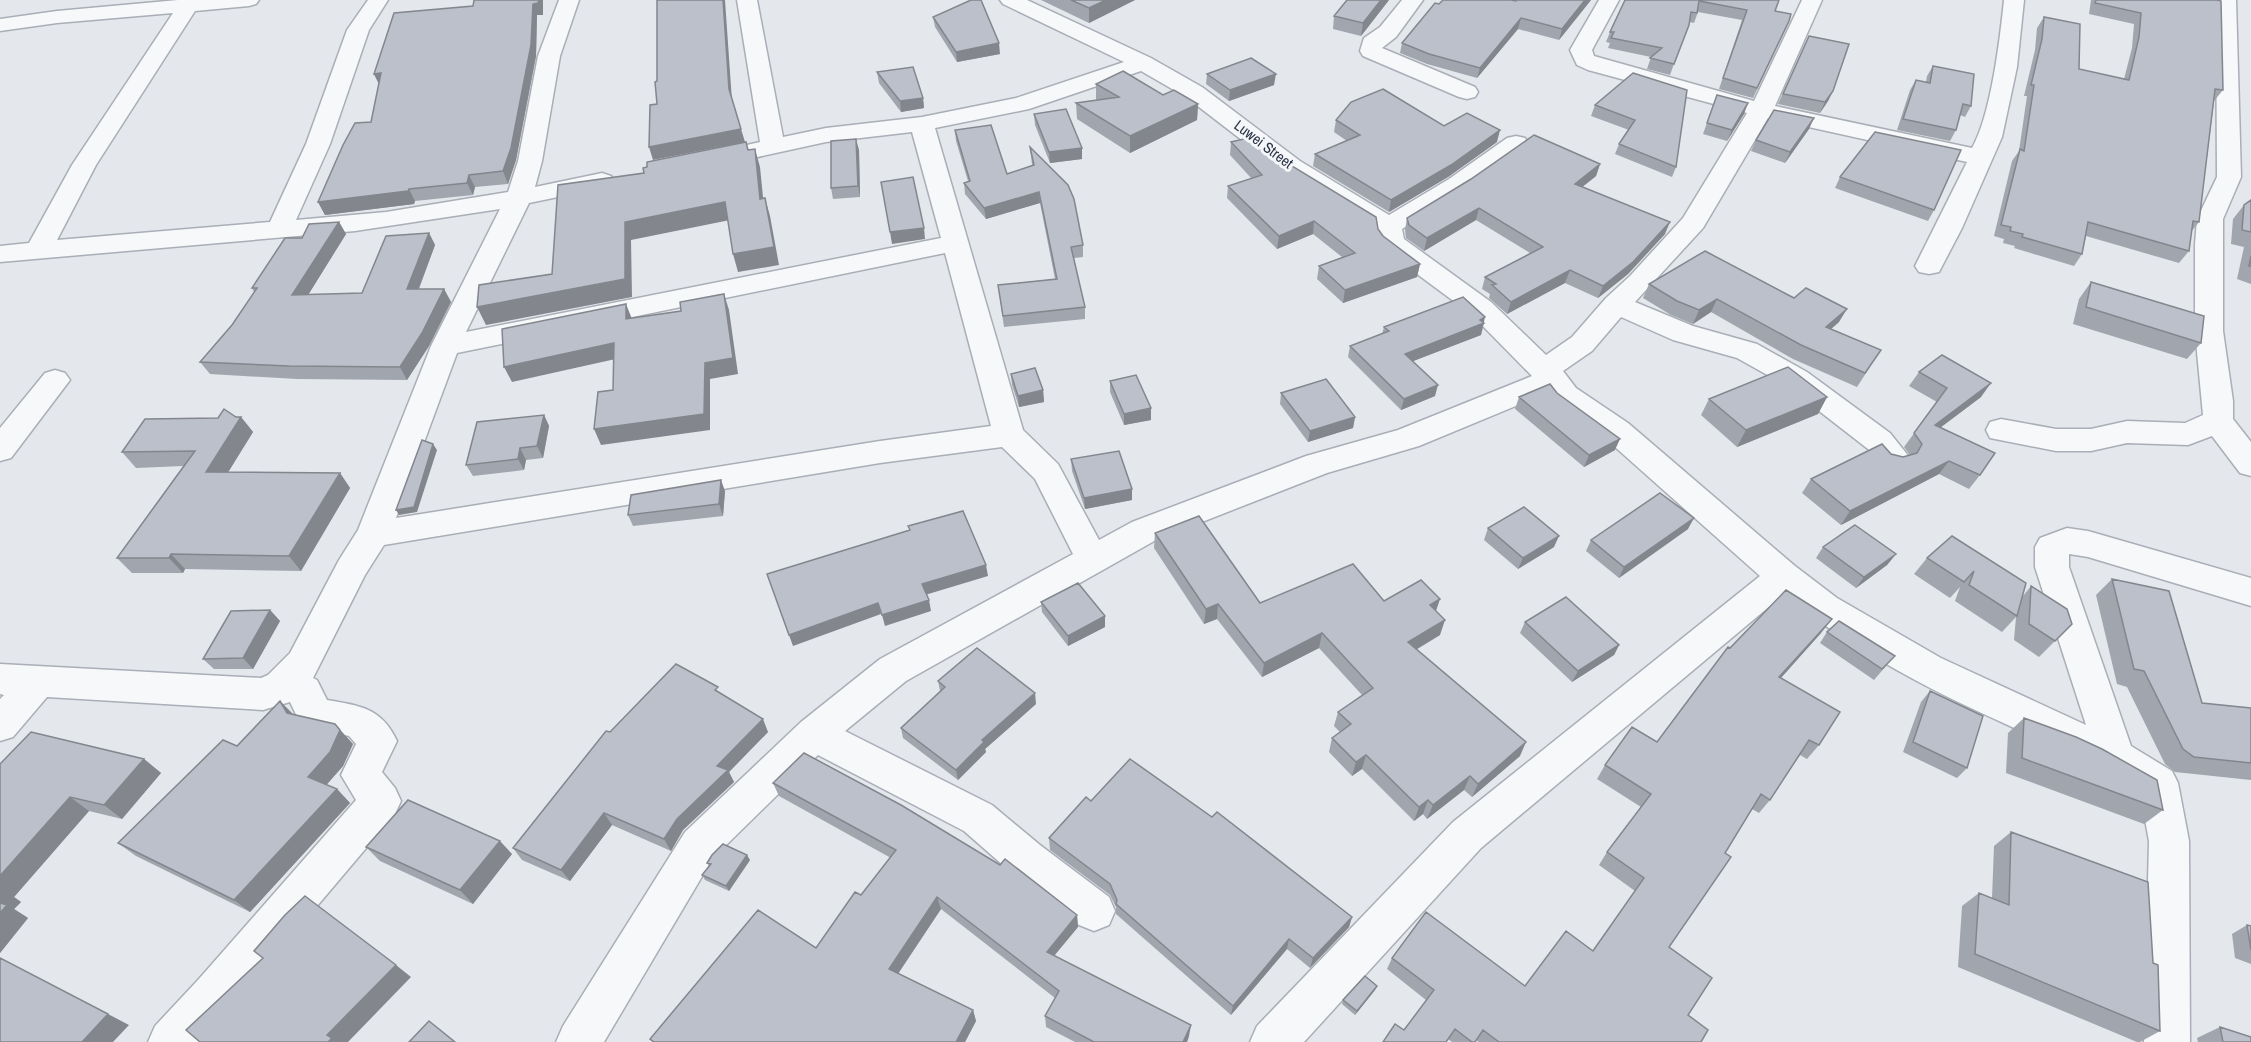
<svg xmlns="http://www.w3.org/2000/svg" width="2251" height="1042" font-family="'Archivo Narrow',sans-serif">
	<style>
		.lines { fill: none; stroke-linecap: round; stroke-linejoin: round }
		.minor-casing { stroke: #a9aeb7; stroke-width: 3 }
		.minor { fill: #f7f8fa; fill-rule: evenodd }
		.wall { fill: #a1a5ae }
		.shaded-wall { fill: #83868d }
		.building { fill: #bbc0ca; stroke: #83868d; stroke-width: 1.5 }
		.labels { text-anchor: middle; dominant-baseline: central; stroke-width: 6; stroke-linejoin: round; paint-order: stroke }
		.far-street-label { font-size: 15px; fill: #2b3445; stroke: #f4f6f9 }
	</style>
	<rect width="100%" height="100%" fill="#e4e7ec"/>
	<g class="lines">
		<!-- minor casing -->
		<g class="minor-casing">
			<path id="minor" d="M178,0H259L256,4L249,6L195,11L96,165L57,240L270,222L306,144L347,30L368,0H388L369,30L330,144L296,220L386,212L508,192L518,161L538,56L559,0H579L560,56L542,161L535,187L602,173L611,176L615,181L611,186L529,203L466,332L941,238L912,132L826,142L712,167L703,165L700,160L703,155L760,142L737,0H757L783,137L826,128L922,117L1016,98L1124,62L1003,4L1000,0H1027L1151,58L1202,87L1300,161L1389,215L1449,179L1507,138L1516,136L1525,138L1528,143L1525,148L1467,189L1402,229L1404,239L1491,302L1546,355L1572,337L1606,298L1630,276L1683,218L1747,113L1588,70L1577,65L1570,50L1599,0H1619L1592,50L1594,56L1754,101L1802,0H1822L1775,106L1972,148C1991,115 2000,39 2004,0H2024L2017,67L2002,137L1962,228L1939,272L1929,274L1919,272L1915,266L1967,162L1768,118L1703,228L1635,302L1693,326L1757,344L1807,372L1890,433L1910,458L1905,466L1894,469L1883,466L1868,449L1787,386L1737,358L1673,340L1621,317L1592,351L1563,371L1576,388L1628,423L1795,566L1837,598L1941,658L2086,725L2035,567V547L2040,538L2067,528L2088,531L2251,578V606L2088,557L2069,554V567L2131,746L2172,771L2178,783L2189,841L2190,1042H2144L2149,841L2140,793C2069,748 1989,720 1915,680C1869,655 1824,627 1783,595L1481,848L1304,1042H1250L1257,1026L1453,822L1760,576L1606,439L1554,402L1547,393L1419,446L1327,473L1156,540L906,681L845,731L992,805L1040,845L1109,897L1115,911L1109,925L1094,931L1079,925L1012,873L964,831L818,755L713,858L604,1042H556L563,1026L685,832L801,722L880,659L1073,554L1035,479L1002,447L880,463L384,545L365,575L313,678L317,680L327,700C360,706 381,707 397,741L382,772L395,788L401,801L395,814L202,1042H148L155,1026L198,980L356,800L341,775L356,744L349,736L301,725L290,702L263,710L47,697L13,737L0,741V699L4,695L0,694V664L261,678L268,675L290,653L339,560L358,530L431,346L500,209L355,231L0,262V246L29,243L72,165L173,13L57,23L0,31V19L57,11ZM1141,71L1186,97L1282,171L1376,229L1378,242L1382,248L1471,314L1532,376L1398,430L1306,456L1132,522L1099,540L1058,464L1023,430L935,128L1029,109ZM945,253L991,426L880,441L396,518L457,353Z
				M1402,0H1423L1396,37L1382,48L1475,87L1478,92L1475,97L1467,99L1459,97L1363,56L1360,51L1364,38L1380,27Z
				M2216,0H2236L2241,177L2223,219V331L2233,401V419L2251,442V476L2240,473L2212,436L2188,445L2127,443L2091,451H2056L1990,438L1986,430L1990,422L2001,419L2056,429H2091L2127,421L2185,423L2203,415L2195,331V244L2197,219L2217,177Z
				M55,370L65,373L70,380L11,458L0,461V428L45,373Z"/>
		</g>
		<!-- minor -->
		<use href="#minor" class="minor"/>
	</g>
	<!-- wall -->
	<path class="wall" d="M1041,0H1135L1089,23Z
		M1389,0L1361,36L1333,29L1334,16Z
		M1591,0L1559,40L1518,29L1477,78L1427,64L1400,53L1402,43L1439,4Z
		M1625,0H1779L1775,11L1789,21L1753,98L1719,89L1742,20L1698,12L1694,23L1689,22L1670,75L1647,69L1651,57L1608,48L1610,43L1606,42L1610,32Z
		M2091,0H2217L2223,90L2214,101L2199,222L2191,232L2189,251L2179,263L2086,236L2082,254L2074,266L2014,248L2015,246L2003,243L2004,239L1994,236L2012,161L2019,151L2027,96H2024L2035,50L2037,28L2044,17L2079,69L2124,79L2132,48L2134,24L2089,14Z
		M394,13L543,15H537L536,56L516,160L508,184L475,187L473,195L415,201L414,204L325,215L318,202L371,122L379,84L374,74Z
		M933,17L1000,54L957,62L935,27Z
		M1809,36L1833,91L1828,101L1820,113L1778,104Z
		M1933,66L1971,106L1965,117L1960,115L1956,130L1950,141L1897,130L1910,90L1916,80L1926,82L1927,76Z
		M877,72L923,98L924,108L901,112L879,83Z
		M1207,74L1274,85L1229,101L1206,84Z
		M1096,84L1163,95L1198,104L1197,120L1130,153L1077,119L1076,103L1097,100L1096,99Z
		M1687,90L1676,167L1672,177L1615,154L1619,144L1629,130L1591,116L1595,105Z
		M1717,95L1744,114L1727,141L1703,134Z
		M1034,114L1082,159L1050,163L1035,125Z
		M1336,120L1444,126L1497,142L1448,177L1389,212L1313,166L1315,154L1347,141L1334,132Z
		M1809,129L1785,163L1751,151L1756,140Z
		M955,130L1007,174L1032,165L1030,147L1083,245V257L1074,258L1085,307V319L1004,327L998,285L1055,279L1040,203L986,219L965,194L964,183L968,181L956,141Z
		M1231,142L1282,160L1378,229L1383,236L1420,264L1417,277L1343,303L1317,279L1319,266L1342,257L1313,234L1277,249L1227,198L1228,186L1252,179L1230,155Z
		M859,150L860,197L833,199L831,188Z
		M1600,164L1596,176L1582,187L1665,234L1628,274L1598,298L1565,283L1507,314L1489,298L1490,294L1482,289L1485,277L1530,253L1476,220L1424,251L1406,238L1405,230L1407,218Z
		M1840,177L1934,210L1928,221L1835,188Z
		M2251,200V284L2237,279L2244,247L2231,244L2233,219L2244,205Z
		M339,222L346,234L308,295L362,293L429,233L435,245L419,289H444L451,302L429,346L407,380L297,379L210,374L200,362L232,325L254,292L252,288L302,238Z
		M2091,282L2201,343L2187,359L2073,324L2079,299Z
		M1649,284L1839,322L1831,329L1881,350L1857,387L1793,359L1711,312L1693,324L1671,315L1643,298Z
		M1483,323H1484L1481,335L1413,361L1435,396L1401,410L1348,357L1350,346L1382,334L1384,327Z
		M1919,372L1981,397L1940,428L1980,475L1969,489L1939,474L1841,525L1802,493L1811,479L1891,454L1903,457L1910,455L1904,447L1937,402L1909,386Z
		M1011,374L1043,390L1044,402L1019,407L1012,385Z
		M1110,381L1151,408V420L1124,425L1110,392Z
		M1281,393L1355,417L1353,428L1308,442L1280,404Z
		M1519,397L1615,450L1584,467L1515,409Z
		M1827,397L1818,414L1737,447L1701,415L1709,399Z
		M544,415L549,426L543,458L526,460L524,470L473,476L466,465Z
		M236,417H241L253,432L228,472L340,473L350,488L301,571L185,569L183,573H132L117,558L183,466L136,468L122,452Z
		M1071,459L1132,500L1085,509L1072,471Z
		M725,491L723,516L633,526L628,515Z
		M1488,528L1554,547L1518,569L1484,540Z
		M1688,529L1619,578L1586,551L1591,540Z
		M1155,533L1260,603L1384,601L1436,611L1440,635L1416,650L1520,756L1472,797L1464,790L1427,819L1423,814L1414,821L1362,769L1352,776L1329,752L1332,738L1340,732L1334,726L1338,712L1362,695L1319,648L1262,677L1217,619L1204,624L1154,548Z
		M1952,536L2023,596L2031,586L2072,624L2039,657L2014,640L2016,617L2002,632L1955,601L1960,587L1950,598L1914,574L1927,558Z
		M1823,547L1896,554L1887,565L1856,588L1816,558Z
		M2112,579L2202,703L2251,708V780L2175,772L2165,764L2127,687L2117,684L2096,595Z
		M1041,602L1105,627L1068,646L1042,612Z
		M270,610L280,621L253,669H214L203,659Z
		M1525,622L1619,645L1614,655L1572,682L1520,633Z
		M1827,632L1886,666L1874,680L1820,643Z
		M1821,633L1781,678L1819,745L1807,759L1800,755L1770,800L1759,813L1752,809L1669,947L1688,1015L1701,1042H1479L1476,1040L1475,1042H1452L1448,1039L1404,1030L1426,1000L1387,969L1392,958L1525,986L1592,951L1635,891L1599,865L1607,852L1641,807L1597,779L1605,765L1657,742L1730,648Z
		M938,681L1036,704L985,749L986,752L958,780L903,738L901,728L940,691Z
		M1930,691L1967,768L1957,778L1903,752L1921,702Z
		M721,693L768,732L729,772L734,782L683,830L671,851L612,825L570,881L522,860L513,848L610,732Z
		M280,701L293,715L353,744L343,766L326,785L337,789L350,803L250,912L136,856L118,843L237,746Z
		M2024,718L2163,810L2144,824L2006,773L2008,733Z
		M144,759L161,773L122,819L89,811L14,897L21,902L14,909L28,918L0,953V764Z
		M773,783L1077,915L1078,927L1054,956L1189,1036L1187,1042H1075L1046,1027L1045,1016L1055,998L941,909L898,973L973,1010L976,1021L965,1042H653L650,1039L816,948L861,895L891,858L779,796Z
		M1091,801L1352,917L1349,927L1310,968L1287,949L1231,1015L1116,914V907L1110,895L1050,850L1049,838Z
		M2011,832L2153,963L2160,1031L2140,1042H2137L1958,967L1962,906L1979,893L1992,898L1994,846Z
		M366,847L512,854L473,904L380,861Z
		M750,860L729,891L705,880L702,875L709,866L707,863Z
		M2247,925L2251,926V964L2235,958L2232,934Z
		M1375,990L1355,1015L1342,1004L1343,1000Z
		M2220,1027L2251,1042H2198L2197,1038Z"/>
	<!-- shaded-wall -->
	<path class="shaded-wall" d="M539,0H543V15H537L536,56L516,160L508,184L503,171L533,4Z
		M723,0H725L732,101L729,89Z
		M1106,0H1135L1089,23V8Z
		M1381,0H1389L1361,36L1363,23Z
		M1585,0H1591L1559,40L1562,29Z
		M1521,18L1518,29L1477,78L1480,68Z
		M999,43L1000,54L957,62L956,52Z
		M381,73L380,86L374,74Z
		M1276,74L1274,85L1229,101L1230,90Z
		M1833,91L1828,101L1820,113L1825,102Z
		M923,98L924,108L901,112L900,101Z
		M1748,103L1744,114L1727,141L1732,130Z
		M1198,104L1197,120L1130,153V136Z
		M1814,118L1809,129L1785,163L1790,152Z
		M741,129L745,142L653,160L649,147Z
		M1500,130L1497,142L1448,177L1389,212L1391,200Z
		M856,139L859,150L860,197L858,186Z
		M1082,148V159L1050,163L1049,152Z
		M755,149L760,167L765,217L760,199Z
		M1600,164L1596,176L1571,196L1575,184Z
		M469,175L475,187L473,195L467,183Z
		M409,189L415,201L414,204L325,215L318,202Z
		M1039,192L1040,203L986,219L984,208Z
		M765,198L770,216L779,265L738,272L733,254Z
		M725,202L730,220L631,240L632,297L486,325L477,307L625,279V222Z
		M1479,208L1476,220L1424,251L1427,238Z
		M1314,221L1313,234L1277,249L1279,236Z
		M339,222L346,234L300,308L292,295Z
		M1670,222L1665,234L1628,274L1598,298L1603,286Z
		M924,228L925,239L892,244L890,232Z
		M429,233L435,245L414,301L407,289Z
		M1420,264L1417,277L1343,303L1345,290Z
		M1570,270L1565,283L1507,314L1511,302Z
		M444,289L451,302L429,346L407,380L400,367Z
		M724,294L729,310L738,374L710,379V430L601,445L594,429L705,363Z
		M1717,299L1711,312L1693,324L1699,310Z
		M626,304L632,319H626Z
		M1847,309L1839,322L1818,340L1826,327Z
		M1485,317L1481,335L1403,365L1405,354Z
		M614,343L620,358L512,382L504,367Z
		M1991,383L1981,397L1925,439L1935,425Z
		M1438,385L1435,396L1401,410L1404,399Z
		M1043,390L1044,402L1019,407L1018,396Z
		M1827,397L1818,414L1737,447L1746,430Z
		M1151,408V420L1124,425V414Z
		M544,415L549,426L543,458L537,446Z
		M241,417L253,432L219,487L206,472Z
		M1355,417L1353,428L1308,442L1310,431Z
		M1620,439L1615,450L1584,467L1589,455Z
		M433,444L437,450L417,512L399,515L396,510Z
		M520,448L526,460L524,470L518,459Z
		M1949,461L1939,474L1841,525L1850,511Z
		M340,473L350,488L301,571L289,556Z
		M721,480L725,491L723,516L719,504Z
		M1132,489V500L1085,509L1084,498Z
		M1694,518L1688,529L1619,578L1624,567Z
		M1559,536L1554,547L1518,569L1523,558Z
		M171,554L185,569L183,573L169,558Z
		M1896,554L1887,565L1856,588L1864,577Z
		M986,565L988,576L925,595L922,584Z
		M1440,599L1435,614L1430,605Z
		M929,600L931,611L885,626L882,615Z
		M878,603L881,614L793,646L789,635Z
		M1218,604L1217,619L1204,624L1206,609Z
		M270,610L280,621L253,669L243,658Z
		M1105,616V627L1068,646V636Z
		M1832,619L1821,633L1769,691L1779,677Z
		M1445,620L1440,635L1403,657L1408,642Z
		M1322,633L1319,648L1262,677L1264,663Z
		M1619,645L1614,655L1572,682L1578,671Z
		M1035,693L1036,704L985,749L986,752L958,780L956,770L982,740Z
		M280,701L294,715L287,713Z
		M763,719L768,732L729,772L734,782L683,830L671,851L664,839L677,819L717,766Z
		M335,724L353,744L343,766L322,790L308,777Z
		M1526,742L1520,756L1472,797L1478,784Z
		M1366,755L1362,769L1352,776L1356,762Z
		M144,759L161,773L122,819L104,805Z
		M1470,776L1464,790L1427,819L1433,805Z
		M337,789L350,803L250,912L234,900Z
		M70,797L89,811L14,897L21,902L14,909L28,918L0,953V876Z
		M1428,800L1423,814L1414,821L1419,807Z
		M604,813L612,825L570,881L561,870Z
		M500,841L512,854L473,904L460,890Z
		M747,855L750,860L729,891L726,886Z
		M937,897L941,909L894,980L889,969Z
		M1077,915L1078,927L1048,963L1047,952Z
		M1352,917L1349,927L1310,968L1313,958Z
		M1289,939L1287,949L1231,1015L1233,1006Z
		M396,965L411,977L348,1042H328L327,1035Z
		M1377,986L1375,990L1355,1015L1357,1011Z
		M973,1010L976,1021L965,1042H956Z
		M108,1014L129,1025L113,1042H82Z
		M1191,1025L1189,1036L1187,1042H1183Z"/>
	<!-- building -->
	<path class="building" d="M474,0H539L538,3L533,4L531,45L511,148L503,171L469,175L467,183L409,189L408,191L318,202L343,145L355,123L371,122L381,73L374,74L394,13L473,6Z
		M657,0H723L729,89L741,129L649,147L650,105L657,104L655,82L657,81Z
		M971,0H981L999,43L956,52L933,17Z
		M1071,0H1106L1089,8Z
		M1347,0H1381L1363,23L1334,16Z
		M1443,0H1511L1516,1L1517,0H1585L1562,29L1521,18L1480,68L1429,54L1402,43L1435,3L1439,4Z
		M1625,0H1779L1775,11L1791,14L1789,21L1757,88L1723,78L1747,10L1699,1L1697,13L1691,12L1689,25L1674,64L1650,58L1662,48L1611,38L1614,32H1610Z
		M2096,0H2217L2221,1L2223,90L2215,89L2199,222L2193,221L2189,251L2088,222L2082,254L2022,237L2023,234L2010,231L2011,227L2001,225L2020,149L2024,151L2034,85H2031L2042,39L2044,17L2080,24L2079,69L2129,80L2139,37L2141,13L2095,3Z
		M1809,36L1849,44L1833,91L1825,102L1783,94Z
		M1251,58L1276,74L1230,90L1207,74Z
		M1933,66L1974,74L1971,106L1963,104L1956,130L1903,119L1916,80L1930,83Z
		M913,67L923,98L900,101L877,72Z
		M1123,71L1163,95L1174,90L1198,104L1130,136L1076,103L1119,97L1096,84Z
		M1633,73L1687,90L1676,167L1619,144L1635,120L1595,105Z
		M1383,89L1444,126L1467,113L1500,130L1451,165L1391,200L1315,154L1360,135L1336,120L1351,102Z
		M1717,95L1748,103L1732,130L1707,123Z
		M1066,109L1082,148L1049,152L1034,114Z
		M1774,110L1814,118L1790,152L1756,140Z
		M991,125L1007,174L1034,165L1030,147L1068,185L1074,199L1083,245L1071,247L1085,307L1003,316L998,285L1057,279L1039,192L984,208L964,183L970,181L955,130Z
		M1875,132L1961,150L1934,210L1840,177Z
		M1534,135L1600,164L1575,184L1670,222L1633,262L1603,286L1570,270L1511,302L1492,285L1496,284L1485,277L1543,247L1479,208L1427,238L1409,225L1407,218L1471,179Z
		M1252,137L1282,160L1376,217L1378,229L1383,236L1420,264L1345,290L1319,266L1355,253L1314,221L1279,236L1228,186L1262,175L1231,142Z
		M856,139L858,186L831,188V141Z
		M746,142L748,150L755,149L760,199L765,198L774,247L733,254L725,202L625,222V279L477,307L479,285L552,274L558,185L644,173L643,168L647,167V162Z
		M913,177L924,228L890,232L881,182Z
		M2251,200V232L2242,230L2244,205Z
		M339,222L292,295L362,293L386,236L429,233L407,289H444L422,333L400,367L289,366L200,362L232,325L257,288H252L285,238H302L309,224Z
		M1705,251L1794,298L1806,288L1847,309L1826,327L1881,350L1865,373L1801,345L1717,299L1699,310L1677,301L1649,284Z
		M2251,256V266H2249Z
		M2091,282L2204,316L2201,343L2086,307Z
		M724,294L733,358L705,363L704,414L594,429L598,392L613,390L614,343L504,367L502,329L626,304V319L681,311L680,302Z
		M1463,297L1485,317L1480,320L1484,323L1405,354L1438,385L1404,399L1350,346L1389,331L1384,327Z
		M1942,355L1991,383L1935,425L1995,453L1980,475L1949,461L1850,511L1811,479L1882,444L1891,454L1903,457L1917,453L1922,444L1914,433L1947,388L1919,372Z
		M1788,367L1827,397L1746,430L1709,399Z
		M1035,368L1043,390L1018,396L1011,374Z
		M1136,375L1151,408L1124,414L1110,381Z
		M1326,379L1355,417L1310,431L1281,393Z
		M1550,384L1557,393L1620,439L1589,455L1519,397Z
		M224,409L236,417H241L206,472L340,473L289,556L171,554L169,558H117L195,451L122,452L145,419L218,418Z
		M544,415L537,446L520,448L518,459L466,465L477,422Z
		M422,440L433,444L414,507L396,510Z
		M1119,451L1132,489L1084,498L1071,459Z
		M721,480L719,504L628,515L631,495Z
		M1660,493L1694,518L1624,567L1591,540Z
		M1524,507L1559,536L1523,558L1488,528Z
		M963,511L986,565L922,584L929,600L882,615L878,603L789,635L767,574L910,530L908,526Z
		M1199,516L1260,603L1353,564L1384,601L1421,580L1440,599L1430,605L1445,620L1408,642L1526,742L1478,784L1470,776L1433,805L1428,800L1419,807L1366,755L1356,762L1332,738L1351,724L1338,712L1373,688L1322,633L1264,663L1218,604L1206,609L1155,533Z
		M1855,525L1896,554L1864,577L1823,547Z
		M1952,536L2026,583L2017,616L1969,585L1974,571L1964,582L1927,558Z
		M2112,579L2169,591L2202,703L2251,708V763L2194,757L2183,749L2144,671L2134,669Z
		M1078,583L1105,616L1068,636L1041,602Z
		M2031,586L2067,609L2072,624L2055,641L2029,624Z
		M1786,590L1832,619L1779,677L1840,712L1819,745L1809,740L1770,800L1761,794L1725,853L1731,857L1669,947L1712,978L1688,1015L1708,1030L1701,1042H1499L1483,1030L1475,1042H1472L1455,1029L1446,1042H1383L1395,1024L1404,1030L1434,990L1392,958L1426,912L1525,986L1566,931L1593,951L1644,878L1607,852L1651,794L1605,765L1632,727L1657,742L1728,647L1730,648Z
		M1566,597L1619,645L1578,671L1525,622Z
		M270,610L243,658L203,659L231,611Z
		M1839,621L1895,656L1882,669L1827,632Z
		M977,648L1035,693L982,740L984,742L956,770L901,728L945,687L938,681Z
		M676,664L718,687L715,690L763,719L717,766L728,770L677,819L664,839L604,813L561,870L513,848L606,731L610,732Z
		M1930,691L1983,716L1967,768L1913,742Z
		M280,701L287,713L335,724L340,730L330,752L308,777L337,789L234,900L118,843L223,740L237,746Z
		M2024,718L2076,737L2102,749L2157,780L2163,810L2022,758Z
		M31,732L144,759L104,805L70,797L0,876V764Z
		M804,753L901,805L1000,865L1005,859L1077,915L1047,952L1191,1025L1183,1042H1094L1045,1016L1059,991L937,897L889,969L973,1010L956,1042H654L650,1039L758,910L816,948L855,892L861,895L896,850L773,783Z
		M1130,759L1212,817L1217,812L1352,917L1313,958L1289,939L1233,1006L1116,904L1117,900L1110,884L1049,838L1086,797L1091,801Z
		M408,800L500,841L460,890L366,847Z
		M2011,832L2148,882L2153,963L2158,965L2160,1031L1975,954L1979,893L2009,905Z
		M723,844L747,855L726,886L702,875L711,864L707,863L712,855Z
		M305,896L396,965L327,1035L332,1038L328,1042H200L186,1030L263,958L254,951L285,915Z
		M0,903L7,905L0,913Z
		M2247,925L2251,926V950Z
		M0,958L108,1014L82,1042H0Z
		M1365,976L1377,986L1357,1011L1343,1000Z
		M429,1021L455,1042H409Z
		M2220,1027L2251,1037V1042H2223Z"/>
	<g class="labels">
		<!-- far-street labels -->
		<g class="far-street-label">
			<text transform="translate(1264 144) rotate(37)">Luwei Street</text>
		</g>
	</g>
</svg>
